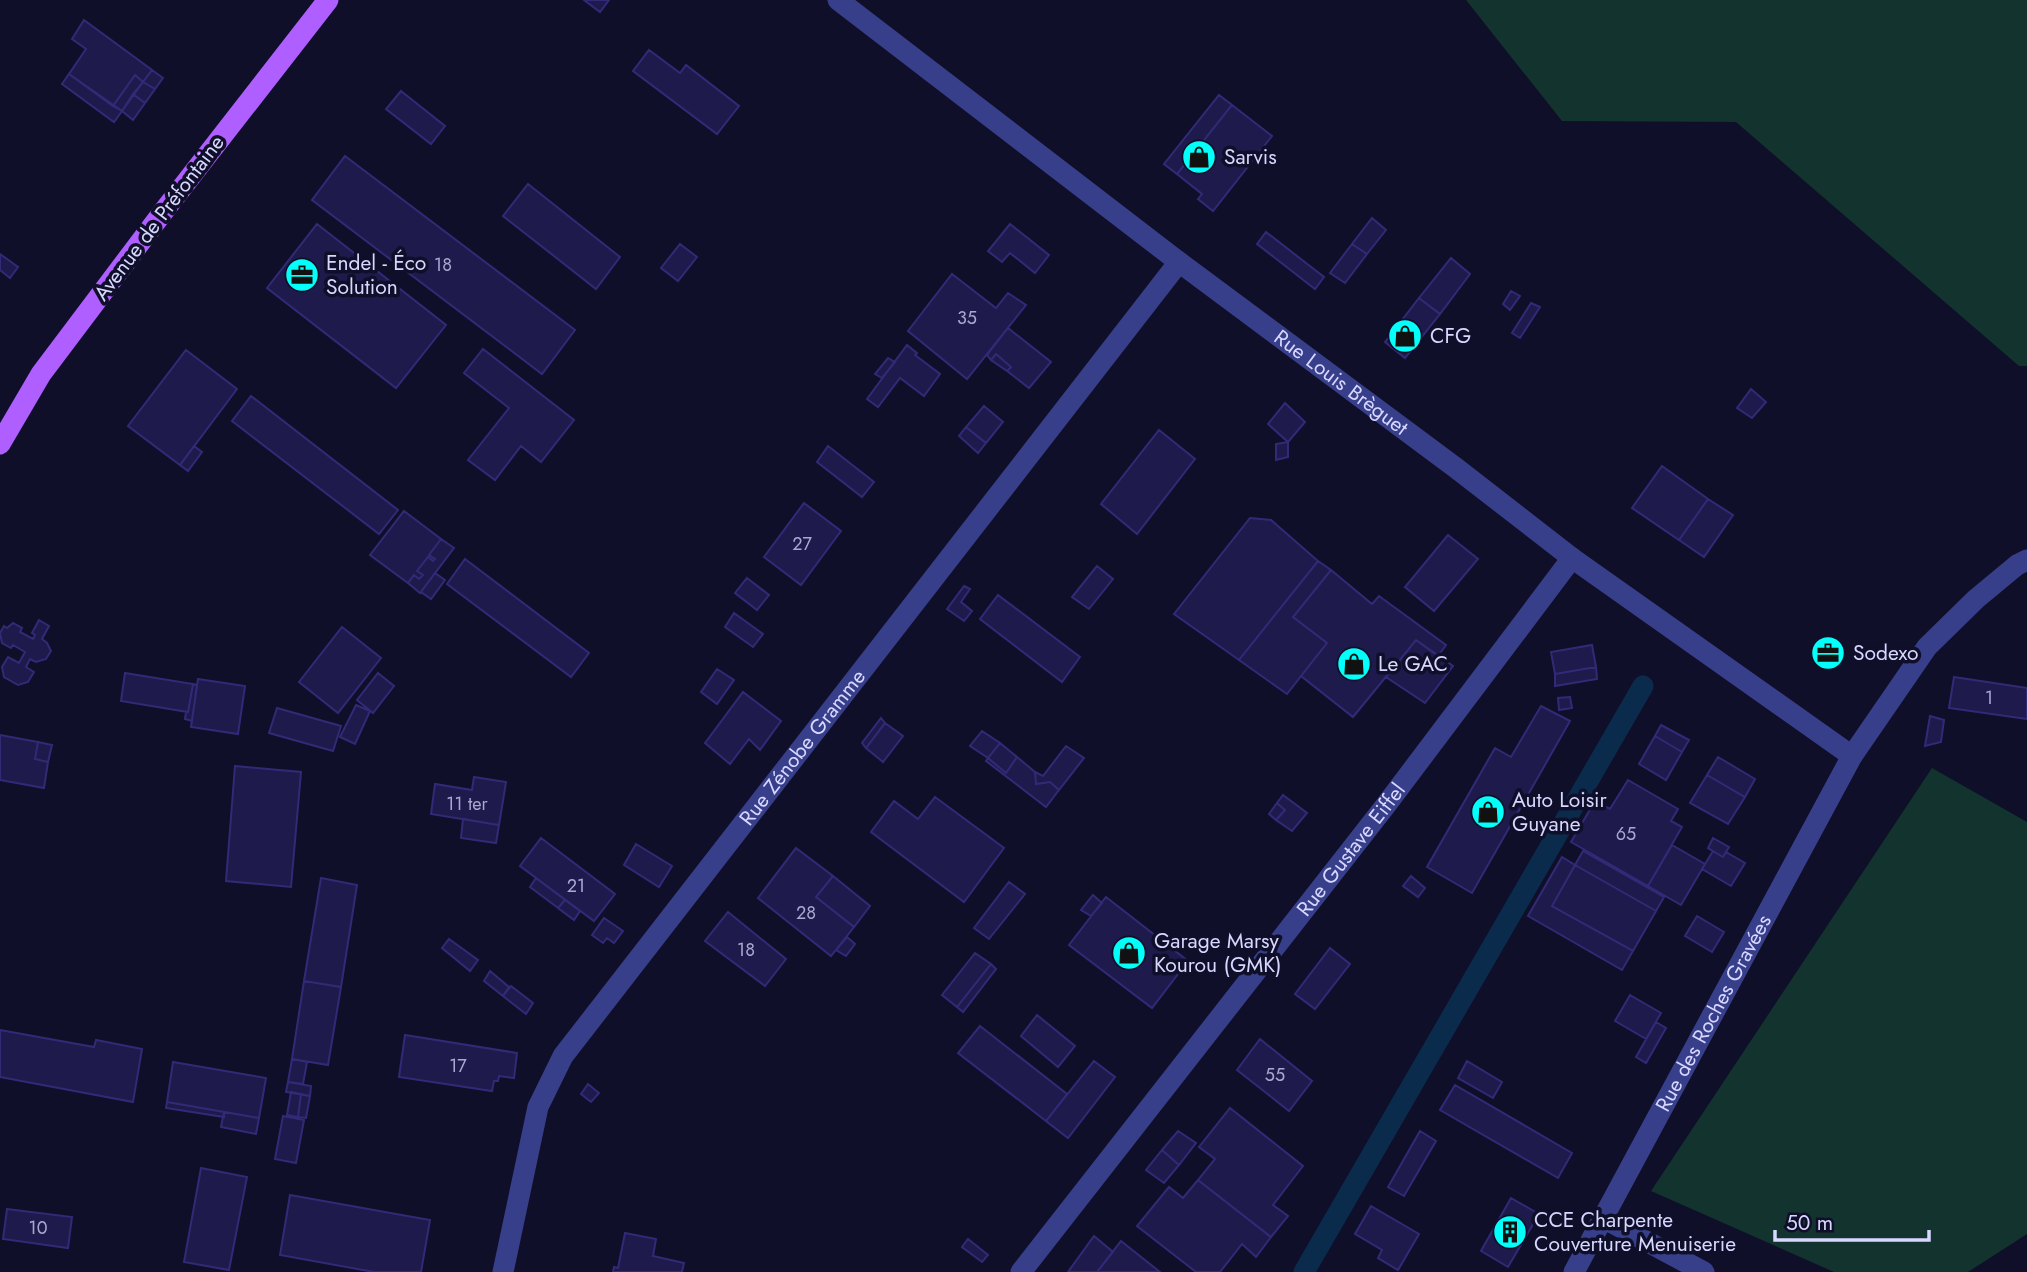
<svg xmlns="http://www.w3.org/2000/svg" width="2027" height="1272" font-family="Jost,sans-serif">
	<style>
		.green { fill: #12332e }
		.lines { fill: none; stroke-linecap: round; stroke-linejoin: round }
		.canal { stroke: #0a2b4c; stroke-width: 21 }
		.building { fill: #1e1a4b; stroke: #312b77; stroke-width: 2 }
		.minor { stroke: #383f8a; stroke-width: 21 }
		.major { stroke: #af5eff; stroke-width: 21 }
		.labels { text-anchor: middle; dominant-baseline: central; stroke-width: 7; stroke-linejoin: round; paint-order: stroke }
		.number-label { font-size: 18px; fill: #a9a8d2 }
		.poi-label { font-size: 21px; fill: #d7d7ff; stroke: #100f29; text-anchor: start }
		.street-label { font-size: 21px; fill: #d7d7ff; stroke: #100f29 }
	</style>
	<rect width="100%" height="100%" fill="#100f29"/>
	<!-- green -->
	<path class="green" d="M1466,0H2027V366H2019L1736,122L1562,121Z
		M1932,768L2027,822V1234L1968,1272H1834L1651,1191Z"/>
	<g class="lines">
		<!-- canal -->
		<path class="canal" d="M1304,1272L1643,686"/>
	</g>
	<!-- building -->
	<path class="building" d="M584,0H609L600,12Z
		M84,20L152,70L143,82L135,75L113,106L69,74L86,49L72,39Z
		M649,50L680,73L686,65L739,106L717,134L633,71Z
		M152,70L163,78L155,89L143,82Z
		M69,74L122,111L114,122L62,84Z
		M135,75L143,82L122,111L113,106Z
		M143,82L155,89L145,103L133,94Z
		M401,91L445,126L431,144L386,109Z
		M133,94L145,103L133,120L122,111Z
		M1219,95L1232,105L1177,174L1164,164Z
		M1232,105L1272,136L1213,211L1198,199L1202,194L1177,174Z
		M345,156L575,330L542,374L312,200Z
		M528,184L620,257L596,289L503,216Z
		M1372,218L1386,230L1367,254L1352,244Z
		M317,224L446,325L396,388L267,288Z
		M1010,224L1049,255L1035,273L1010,253L1002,262L988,251Z
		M1266,232L1324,277L1315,289L1257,244Z
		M680,244L697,257L678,281L661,268Z
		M1352,244L1367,254L1345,283L1330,273Z
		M0,254L18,267L10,278L0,270Z
		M1451,258L1470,274L1440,314L1419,298Z
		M952,274L996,308L1008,293L1026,305L967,379L908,331Z
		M1511,291L1520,296L1510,310L1503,304Z
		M1419,298L1440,314L1409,353L1389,337Z
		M1531,303L1540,307L1520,338L1512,333Z
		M1008,328L1051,362L1029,388L1007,371L1011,367L996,354L991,360L987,355Z
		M1389,337L1409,353L1405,358L1385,342Z
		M907,345L917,353L915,355L940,374L924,396L900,378L878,407L867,399Z
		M483,349L574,420L541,462L521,446L495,480L468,460L509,408L464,373Z
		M186,350L237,389L180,465L128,426Z
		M996,354L1011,367L1007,371L991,360Z
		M888,358L895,362L882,378L875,374Z
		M1751,389L1766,402L1752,418L1737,408Z
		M251,396L398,510L379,534L232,421Z
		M1285,403L1305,422L1288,442L1268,424Z
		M984,406L1003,422L986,443L966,427Z
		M966,427L986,443L978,453L959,436Z
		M1159,430L1195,459L1137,534L1101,504Z
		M1288,442V457L1276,460V444Z
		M194,446L202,452L188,471L180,465Z
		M828,446L874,482L862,497L817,462Z
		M1662,466L1708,499L1679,540L1632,508Z
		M1708,499L1733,515L1704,557L1679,540Z
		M804,503L841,531L801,585L764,557Z
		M404,511L441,539L429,555L435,559L433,561L428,557L417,571L423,575L419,579L414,575L408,583L370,555Z
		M1250,518L1271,520L1318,561L1239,660L1174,614Z
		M1448,535L1478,559L1434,611L1405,587Z
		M441,539L454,548L420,593L408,583L414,575L419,579L423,575L417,571L428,557L433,561L435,559L429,555Z
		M465,559L589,653L571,677L447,584Z
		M1318,561L1331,570L1293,617L1327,643L1287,694L1239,660Z
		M1097,566L1113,579L1089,609L1072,597Z
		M1331,570L1372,604L1379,596L1446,645L1438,656L1416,640L1353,717L1301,676L1327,643L1293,617Z
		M435,573L445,580L431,599L421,592Z
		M747,578L769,595L757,610L735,593Z
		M964,586L970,589L961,602L972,611L964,621L947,609Z
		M998,595L1080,657L1062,682L980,619Z
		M734,613L763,634L753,647L725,627Z
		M39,620L49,626L42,639L47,643L51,651L46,659L36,662L30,659L26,667L34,672L28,682L18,685L4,677L2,667L8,657L19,663L25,652L13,645L11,648L2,643L0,633L4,626L7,628L13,623L22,628L20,632L33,639L35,635L32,633Z
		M342,627L381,658L338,713L299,682Z
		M1416,640L1453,666L1425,703L1386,677Z
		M1592,645L1596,667L1555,674L1551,652Z
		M1596,667L1597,679L1555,686V674Z
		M717,669L734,680L717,704L701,692Z
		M125,673L193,684L188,712L121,701Z
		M378,673L394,686L373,713L357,700Z
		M1954,677L2027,688V719L1949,708Z
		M198,679L245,686L238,734L191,727Z
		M193,684L197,685L192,721L185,719L186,712H188Z
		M743,692L781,721L760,750L749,739L730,764L705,743Z
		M1570,697L1572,708L1559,710L1558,698Z
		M356,705L370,711L355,744L340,737Z
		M1541,706L1570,721L1472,893L1427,867L1495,748L1511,757Z
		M277,708L341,726L333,751L269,733Z
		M1930,716L1944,720L1941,742L1925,746Z
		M881,718L885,723L866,748L862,743Z
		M885,723L903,736L883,762L866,748Z
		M1661,725L1689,740L1682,752L1655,736Z
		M982,731L1000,743L988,758L970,746Z
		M0,735L38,742L35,759L48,762L44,788L0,780Z
		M1655,736L1682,752L1666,780L1639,764Z
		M38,742L52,745L48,762L35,759Z
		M1000,743L1017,757L1006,773L988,758Z
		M1066,746L1084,758L1059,790L1050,782L1036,784L1035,772L1043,776Z
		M1017,757L1035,772L1036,784L1050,782L1059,790L1046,807L986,761L988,758L1006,773Z
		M1718,757L1755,779L1745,797L1707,775Z
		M235,766L301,772L291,887L226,881Z
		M1707,775L1745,797L1728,824L1690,803Z
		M474,777L506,782L499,825L431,814L435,784L472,790Z
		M1628,780L1678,809L1671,821L1682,827L1648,886L1571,842L1595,801L1610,809Z
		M1283,795L1307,813L1292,831L1276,820L1285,810L1277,803Z
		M935,797L1004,848L964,902L871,832L894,801L918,819Z
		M1277,803L1285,810L1276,820L1269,814Z
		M463,819L499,825L496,843L461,838Z
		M541,838L615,894L594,921L520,866Z
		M1713,838L1729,847L1723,857L1708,848Z
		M636,844L672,866L659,887L624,865Z
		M1672,845L1705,864L1681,905L1648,886Z
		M796,848L833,876L816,897L854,927L831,956L758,898Z
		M1583,851L1664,897L1656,911L1575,865Z
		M1713,851L1723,857L1726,852L1745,863L1731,886L1702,869Z
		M1562,857L1575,865L1552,906L1633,951L1622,970L1528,916Z
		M1575,865L1656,911L1633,951L1552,906Z
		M833,876L870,906L854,927L816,897Z
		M1411,876L1425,888L1418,897L1403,886Z
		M321,878L357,885L341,987L304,981Z
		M536,878L565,900L558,908L530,887Z
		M1009,882L1025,894L989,939L974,928Z
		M1093,895L1102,903L1091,916L1081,910Z
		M1106,897L1188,961L1152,1008L1069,945Z
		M565,900L580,911L574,920L558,908Z
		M728,912L786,959L765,986L705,941Z
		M1697,916L1724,932L1712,952L1685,936Z
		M604,918L623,931L614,943L607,938L603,943L592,935Z
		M847,937L855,944L846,956L836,950Z
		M449,939L478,960L470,971L442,948Z
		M1330,948L1350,964L1315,1009L1295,994Z
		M975,953L991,964L957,1007L942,995Z
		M991,964L996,969L963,1012L957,1007Z
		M490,971L509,987L503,996L484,981Z
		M304,981L341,987L328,1065L292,1059Z
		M511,986L533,1003L526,1014L503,996Z
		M1630,995L1661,1013L1646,1039L1615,1021Z
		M1037,1015L1075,1046L1058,1067L1021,1036Z
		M1656,1022L1666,1028L1646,1063L1636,1057Z
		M980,1026L1067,1094L1046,1121L958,1053Z
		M0,1030L94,1047L96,1040L142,1049L133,1102L0,1077Z
		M405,1035L517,1053L514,1078L499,1076L498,1081H494L492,1091L399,1077Z
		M1260,1039L1312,1081L1289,1111L1237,1070Z
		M292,1059L307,1062L303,1084L288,1082Z
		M1094,1061L1115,1077L1068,1138L1046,1121Z
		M1467,1061L1502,1082L1493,1098L1458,1078Z
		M173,1062L266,1078L259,1118L167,1102Z
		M288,1082L311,1086L310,1096L286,1092Z
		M588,1084L599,1093L591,1102L581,1094Z
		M1455,1085L1572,1153L1558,1178L1440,1110Z
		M291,1092L301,1094L298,1117L287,1115Z
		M301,1094L310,1096L306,1118L298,1117Z
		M167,1102L224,1112V1117L166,1108Z
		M1230,1108L1303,1166L1273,1205L1288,1216L1271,1237L1198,1180L1215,1159L1199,1147Z
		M224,1112L259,1118L256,1134L221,1127Z
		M283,1116L304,1120L296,1163L275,1159Z
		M1178,1131L1196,1143L1179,1165L1162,1150Z
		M1420,1131L1436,1141L1404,1196L1388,1187Z
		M1162,1150L1179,1165L1164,1183L1146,1170Z
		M201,1168L247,1177L229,1270L184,1262Z
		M1198,1180L1271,1237L1256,1257L1242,1244L1220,1272H1196L1137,1226L1169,1187L1183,1198Z
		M290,1195L430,1220L421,1272H374L280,1255Z
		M1511,1198L1539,1214L1508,1267L1481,1251Z
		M1371,1206L1419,1234L1398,1270L1378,1258L1382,1250L1355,1234Z
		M7,1209L72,1217L68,1248L3,1239Z
		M625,1233L656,1239L653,1256L684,1263L682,1272H613L614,1267L618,1268Z
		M1094,1236L1113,1252L1097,1272H1068Z
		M968,1239L988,1255L982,1262L962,1247Z
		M1121,1241L1160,1272H1097Z"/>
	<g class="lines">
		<!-- minor -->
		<g class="minor">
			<path id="s1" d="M838,0L1179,262L1456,468L1572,558L1852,756"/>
			<path d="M1603,1218L1704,1272"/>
			<path id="s2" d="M503,1272L538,1107L563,1056L1179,262"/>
			<path id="s3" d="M1021,1272L1386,805L1572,558"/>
			<path id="s4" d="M1574,1272L1852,756L1927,647L1976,599L2017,565L2027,560"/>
		</g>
		<!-- major -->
		<path class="major" d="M0,444L41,374L163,212L328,0"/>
	</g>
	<!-- icons -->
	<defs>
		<g id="shop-disc" transform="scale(1.75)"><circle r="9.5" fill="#03fff9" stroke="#100f29"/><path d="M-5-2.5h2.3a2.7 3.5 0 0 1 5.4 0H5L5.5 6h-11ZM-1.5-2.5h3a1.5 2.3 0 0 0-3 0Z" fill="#111"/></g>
		<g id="office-disc" transform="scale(1.75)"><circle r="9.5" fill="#03fff9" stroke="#100f29"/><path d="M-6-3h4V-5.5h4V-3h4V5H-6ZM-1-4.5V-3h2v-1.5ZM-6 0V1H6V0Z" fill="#111"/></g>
		<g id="building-disc" transform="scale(1.75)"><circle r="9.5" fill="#03fff9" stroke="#100f29"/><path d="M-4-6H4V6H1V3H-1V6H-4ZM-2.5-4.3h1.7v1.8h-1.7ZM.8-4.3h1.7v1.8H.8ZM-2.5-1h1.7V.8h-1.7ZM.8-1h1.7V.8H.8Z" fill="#111"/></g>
	</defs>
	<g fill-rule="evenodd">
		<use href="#shop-disc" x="1199" y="157"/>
		<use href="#office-disc" x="302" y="275"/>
		<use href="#shop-disc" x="1405" y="336"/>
		<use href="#office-disc" x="1828" y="653"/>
		<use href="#shop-disc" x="1354" y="664"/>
		<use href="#shop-disc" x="1488" y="812"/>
		<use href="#shop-disc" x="1129" y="953"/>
		<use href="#building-disc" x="1510" y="1232"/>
	</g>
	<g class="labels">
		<!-- number labels -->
		<g class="number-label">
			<text x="443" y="265">18</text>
			<text x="967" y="318">35</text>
			<text x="802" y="544">27</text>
			<text x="1989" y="698">1</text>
			<text x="467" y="804">11 ter</text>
			<text x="1626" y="834">65</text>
			<text x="576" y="886">21</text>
			<text x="806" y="913">28</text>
			<text x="746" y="950">18</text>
			<text x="458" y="1066">17</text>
			<text x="1275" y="1075">55</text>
			<text x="38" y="1228">10</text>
		</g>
		<!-- poi labels -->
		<g class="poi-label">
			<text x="1224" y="157">Sarvis</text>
			<text x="326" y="263">Endel - Éco<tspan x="326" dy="24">Solution</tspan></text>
			<text x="1430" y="336">CFG</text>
			<text x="1853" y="653">Sodexo</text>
			<text x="1378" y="664">Le GAC</text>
			<text x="1512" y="800">Auto Loisir<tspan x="1512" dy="24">Guyane</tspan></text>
			<text x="1154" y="941">Garage Marsy<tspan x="1154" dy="24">Kourou (GMK)</tspan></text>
			<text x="1534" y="1220">CCE Charpente<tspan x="1534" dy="24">Couverture Menuiserie</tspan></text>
		</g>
		<!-- street labels -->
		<g class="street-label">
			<text transform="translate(159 218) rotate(-53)">Avenue de Préfontaine</text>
			<text stroke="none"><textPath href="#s1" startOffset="632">Rue Louis Brèguet</textPath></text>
			<text stroke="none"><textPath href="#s2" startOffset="616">Rue Zénobe Gramme</textPath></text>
			<text stroke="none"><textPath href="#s3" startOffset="536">Rue Gustave Eiffel</textPath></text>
			<text stroke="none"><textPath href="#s4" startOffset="294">Rue des Roches Gravées</textPath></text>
		</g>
	</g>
	<!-- scale -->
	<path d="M1775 1230v10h154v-10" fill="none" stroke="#d7d7ff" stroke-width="3.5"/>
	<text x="1786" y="1230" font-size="21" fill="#d7d7ff" stroke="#100f29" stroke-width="5" paint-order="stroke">50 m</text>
</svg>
